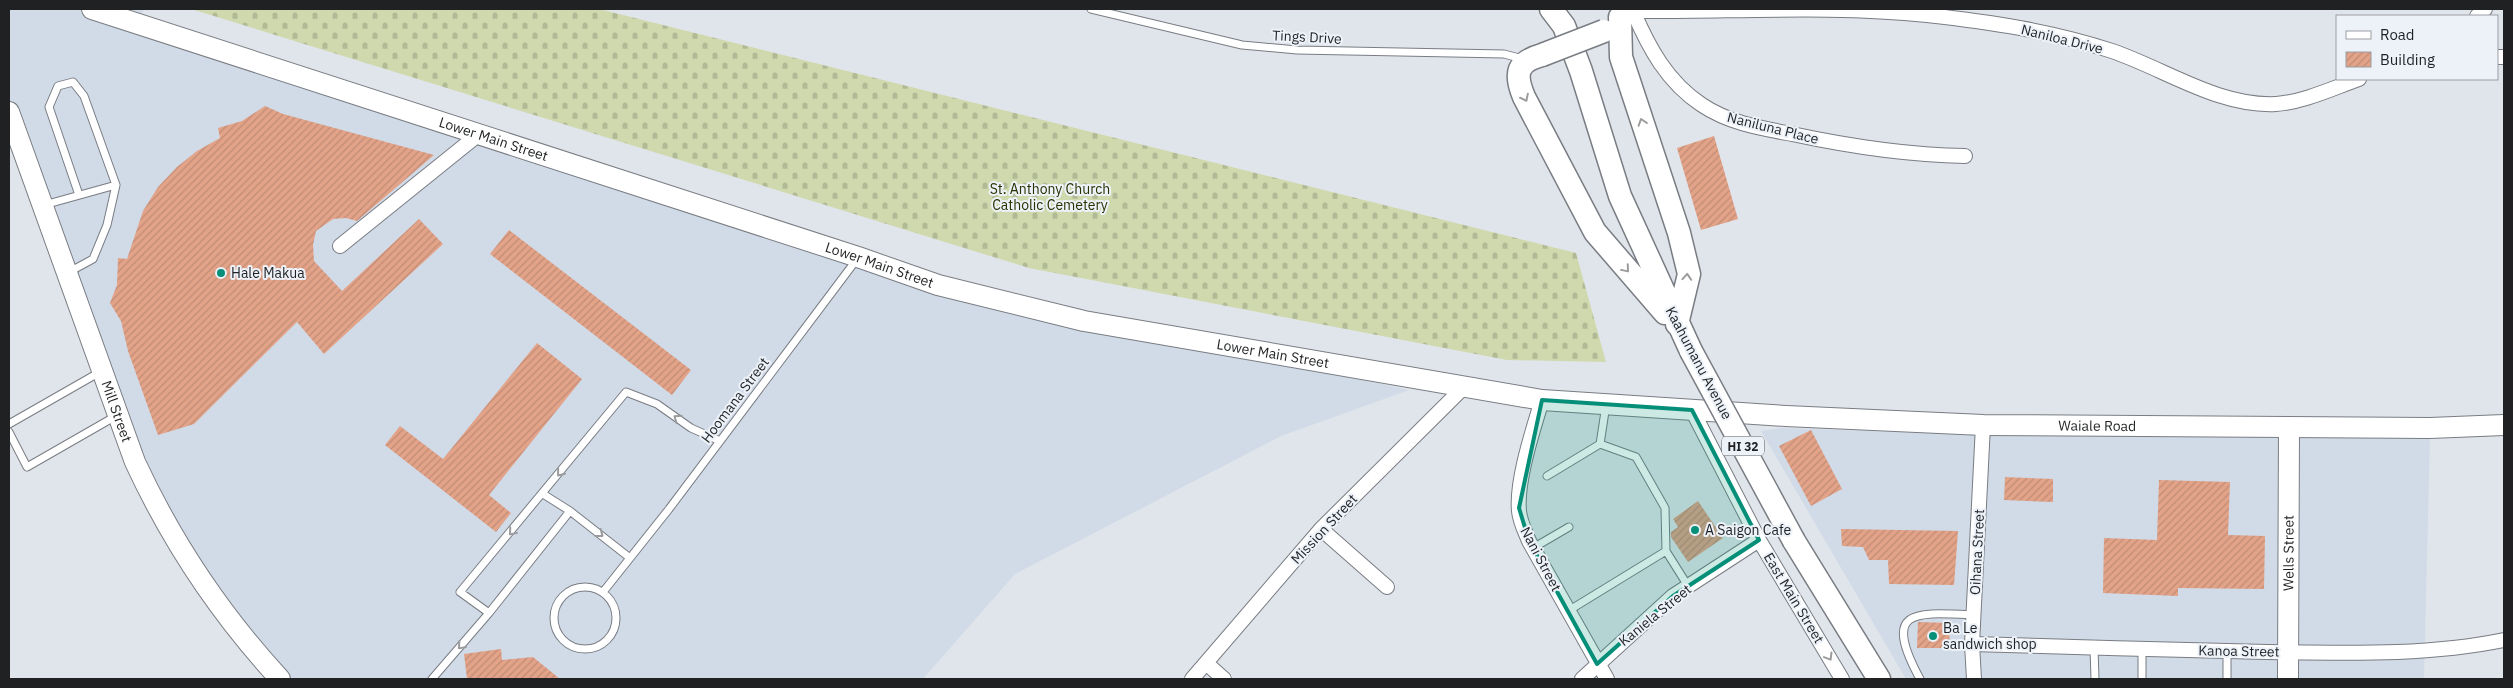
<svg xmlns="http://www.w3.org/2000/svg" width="2513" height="688" font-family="'IBM Plex Sans',sans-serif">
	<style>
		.built { fill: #d1dae7 }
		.cemetery { fill: url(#cemetery-stones) }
		.building { fill: url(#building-hatch) }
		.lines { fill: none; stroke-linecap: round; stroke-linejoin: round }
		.lane-casing { stroke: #797d83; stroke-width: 9 }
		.street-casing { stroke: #797d83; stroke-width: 16 }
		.secondary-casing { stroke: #797d83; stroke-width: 22 }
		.primary-casing { stroke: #797d83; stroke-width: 25 }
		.lane { stroke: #fff; stroke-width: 7 }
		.street { stroke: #fff; stroke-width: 14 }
		.secondary { stroke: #fff; stroke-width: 20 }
		.primary { stroke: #fff; stroke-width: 22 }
		.primary-bridge-casing { stroke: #797d83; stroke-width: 25; stroke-linecap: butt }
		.primary-bridge { stroke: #fff; stroke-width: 22 }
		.oneway { stroke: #9a9b9c }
		.marked { fill: #058f78; fill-opacity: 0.2; stroke: #058f78; stroke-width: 4; stroke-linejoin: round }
		.poi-dot { fill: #058f78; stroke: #edf2f9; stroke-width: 2 }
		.labels { text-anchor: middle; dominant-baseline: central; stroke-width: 4; stroke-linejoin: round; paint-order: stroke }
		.shield { fill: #edf2f9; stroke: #5d6063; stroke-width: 1 }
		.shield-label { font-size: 12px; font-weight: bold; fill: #1f2123 }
		.street-label { font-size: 14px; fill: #1f2123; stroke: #edf2f9 }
		.park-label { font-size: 14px; fill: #2b3201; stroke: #edf2f9 }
		.poi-label { font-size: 14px; fill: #1f2123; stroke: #edf2f9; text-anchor: start }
	</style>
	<defs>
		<pattern id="cemetery-stones" width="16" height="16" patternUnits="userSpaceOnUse" patternTransform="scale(1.25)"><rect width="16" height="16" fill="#cfd9ad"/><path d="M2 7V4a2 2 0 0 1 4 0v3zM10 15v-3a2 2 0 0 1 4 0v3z" fill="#b1ba95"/></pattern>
		<pattern id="building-hatch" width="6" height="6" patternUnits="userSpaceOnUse" patternTransform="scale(1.25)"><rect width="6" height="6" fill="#e2a388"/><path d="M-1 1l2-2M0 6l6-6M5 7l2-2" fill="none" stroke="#c18c75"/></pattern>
	</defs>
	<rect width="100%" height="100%" fill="#e0e5eb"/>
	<!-- built -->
	<path class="built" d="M9,9H144L138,29L937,287L1409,390L1281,436L1015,574L923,679H280L156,507L9,107Z
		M1781,428L1984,435L2430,437L2424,679H1906L1761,431Z"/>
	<!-- cemetery -->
	<path class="cemetery" d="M191,9H599L1576,253L1606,362L1507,360L1029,268Z"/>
	<!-- building -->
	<path class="building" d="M265,106L283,114L434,155L357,221L346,218L333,219L316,231L313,245L314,261L342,291L419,219L443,244L324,354L297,322L194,424L158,435L128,351L121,321L110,303L117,285L118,258L127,259L143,211L158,187L177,167L197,151L220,138L218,128L242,121Z
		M1714,136L1738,219L1701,230L1677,148Z
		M509,230L691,370L672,395L490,254Z
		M537,343L582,379L489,495L511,513L496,532L385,445L400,426L443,459Z
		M1811,430L1842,489L1811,506L1779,446Z
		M2005,477L2053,479V502L2004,500Z
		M2159,480L2230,482L2228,535L2265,536L2264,589L2178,588V596L2103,593L2104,538L2157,540Z
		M1698,501L1723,538L1688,562L1671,537V532L1678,527L1673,519Z
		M1841,529L1958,531L1954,585L1889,584L1888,560H1869L1863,547L1842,546Z
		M1918,622L1950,623L1949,648H1917Z
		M501,649L502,660L533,657L560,679H467L464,654Z"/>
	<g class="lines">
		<!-- lane casing -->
		<g class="lane-casing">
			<path id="lane" d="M1091,9L1242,45L1297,50L1504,54L1523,59
				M79,195L49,107L58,86L73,82L84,96L116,185
				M44,205L116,185L107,225L93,259L69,272
				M9,424L100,372
				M9,432L27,467L116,416
				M1600,444L1636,457L1665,508L1666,551L1688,586
				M1547,476L1600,444L1606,405
				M543,494L570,511L630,558
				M1533,548L1569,527
				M554 618a31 31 0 1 1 62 0a31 31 0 1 1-62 0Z
				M603,592L669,509L857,259
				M1568,611L1666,551
				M489,613L460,592L626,392L657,404L691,428L720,441
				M2094,648L2095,679
				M432,679L489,613L570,511
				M1920,679C1882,609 1913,612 1973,615
				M2142,679V649
				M2227,679V651"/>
		</g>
		<!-- street casing -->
		<g class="street-casing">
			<path id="street" d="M2477,16L2485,9
				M2497,57H2504
				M1965,156C1907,155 1848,146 1792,134C1760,128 1729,123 1702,105C1667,82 1649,48 1633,11C1730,12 1832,5 1927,15C1990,22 2052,31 2112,51C2165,69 2219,107 2276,104C2304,102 2333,88 2359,79
				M340,246L479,134
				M1542,400C1533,430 1516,481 1519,511C1520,522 1525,531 1529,541L1607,679
				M1692,410L1759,540L1842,679
				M1321,529L1387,587
				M1972,644C2070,647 2169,650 2267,652C2346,653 2426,656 2504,640
				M1206,663L1224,679
				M1192,679L1321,529L1465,386
				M1582,679L1673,596L1759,540
				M1974,679L1972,644L1983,425"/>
		</g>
		<!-- secondary casing -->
		<g class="secondary-casing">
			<g id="secondary">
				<path id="s1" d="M92,9L858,257L938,285L1084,321L1542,400L1786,416L1983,425L2430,428L2504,425"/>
				<path id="s2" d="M9,112L135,462C172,542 220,614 280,679"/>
				<path id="s3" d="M2288,679L2289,427"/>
			</g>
		</g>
		<!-- primary casing -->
		<g class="primary-casing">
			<path id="primary" d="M1551,9L1564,26L1581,71L1620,196L1691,351
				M1620,17L1621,57L1679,233L1689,274L1677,324
				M1542,55C1517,62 1514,73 1524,97L1595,232L1665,313
				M1794,541L1879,679"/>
		</g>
		<!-- lane -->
		<use href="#lane" class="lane"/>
		<!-- street -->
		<use href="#street" class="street"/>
		<!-- secondary -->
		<use href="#secondary" class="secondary"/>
		<!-- primary -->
		<use href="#primary" class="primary"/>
		<!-- primary-bridge casing -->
		<g class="primary-bridge-casing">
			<path id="primary-bridge" d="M1542,55L1604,31
				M1691,351L1794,541"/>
		</g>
		<!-- primary-bridge -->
		<use href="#primary-bridge" class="primary-bridge"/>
	</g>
	<!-- one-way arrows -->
	<defs><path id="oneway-chevron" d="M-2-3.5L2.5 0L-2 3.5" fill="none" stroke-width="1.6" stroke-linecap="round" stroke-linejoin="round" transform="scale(1.25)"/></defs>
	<g class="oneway">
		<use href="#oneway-chevron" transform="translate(1525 98) rotate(64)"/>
		<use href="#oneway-chevron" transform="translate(1642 122) rotate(-108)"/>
		<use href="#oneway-chevron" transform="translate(1626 269) rotate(50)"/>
		<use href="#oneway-chevron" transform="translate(1687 277) rotate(-86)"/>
		<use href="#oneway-chevron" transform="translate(677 418) rotate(-145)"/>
		<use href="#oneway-chevron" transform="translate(560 473) rotate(129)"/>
		<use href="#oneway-chevron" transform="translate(512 532) rotate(130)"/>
		<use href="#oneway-chevron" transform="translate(600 534) rotate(37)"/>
		<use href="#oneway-chevron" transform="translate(461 646) rotate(131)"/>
		<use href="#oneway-chevron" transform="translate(1829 657) rotate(59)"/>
	</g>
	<!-- marked area -->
	<path class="marked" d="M1542,400L1692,410L1759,540L1673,596L1597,664L1529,541L1519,508Z"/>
	<!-- markers -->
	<g class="poi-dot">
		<circle cx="221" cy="273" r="5"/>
		<circle cx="1695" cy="530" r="5"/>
		<circle cx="1933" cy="636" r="5"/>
	</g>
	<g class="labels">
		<!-- shield labels -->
		<rect class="shield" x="1722" y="436.5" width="42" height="19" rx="4"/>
		<g class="shield-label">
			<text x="1743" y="446">HI 32</text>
		</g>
		<!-- street labels -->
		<g class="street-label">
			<text transform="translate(1307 37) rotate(3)">Tings Drive</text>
			<text transform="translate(2062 39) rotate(14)">Naniloa Drive</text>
			<text transform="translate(1773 128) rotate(14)">Naniluna Place</text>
			<text stroke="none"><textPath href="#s1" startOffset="422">Lower Main Street</textPath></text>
			<text stroke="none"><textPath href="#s1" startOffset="828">Lower Main Street</textPath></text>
			<text stroke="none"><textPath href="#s1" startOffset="1232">Lower Main Street</textPath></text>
			<text transform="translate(1699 363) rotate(62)">Kaahumanu Avenue</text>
			<text transform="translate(735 400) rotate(-53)">Hoomana Street</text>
			<text stroke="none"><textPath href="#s2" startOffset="318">Mill Street</textPath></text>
			<text stroke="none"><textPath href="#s1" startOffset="2061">Waiale Road</textPath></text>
			<text transform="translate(1324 529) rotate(-47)">Mission Street</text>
			<text transform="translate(1977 552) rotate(-87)">Oihana Street</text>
			<text stroke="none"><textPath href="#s3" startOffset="126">Wells Street</textPath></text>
			<text transform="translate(1541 559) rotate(62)">Nani Street</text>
			<text transform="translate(1794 598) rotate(59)">East Main Street</text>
			<text transform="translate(1655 615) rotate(-39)">Kaniela Street</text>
			<text transform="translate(2239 651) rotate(1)">Kanoa Street</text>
		</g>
		<!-- park labels -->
		<g class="park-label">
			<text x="1050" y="189">St. Anthony Church<tspan x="1050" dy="16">Catholic Cemetery</tspan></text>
		</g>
		<!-- poi labels -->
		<g class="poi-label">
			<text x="231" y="273">Hale Makua</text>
			<text x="1705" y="530">A Saigon Cafe</text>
			<text x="1943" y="628">Ba Le<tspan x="1943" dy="16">sandwich shop</tspan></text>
		</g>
	</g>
	<!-- border -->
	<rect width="2513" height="688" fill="none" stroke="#1f2123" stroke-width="20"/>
	<!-- legend -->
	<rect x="2336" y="15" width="162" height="65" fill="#edf2f9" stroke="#9b9ea3"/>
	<rect x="2346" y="31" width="25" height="8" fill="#ffffff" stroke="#9b9ea3"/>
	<text x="2380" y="40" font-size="15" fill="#1f2123">Road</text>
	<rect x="2346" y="52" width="25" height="15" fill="url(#building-hatch)" stroke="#9b9ea3"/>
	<text x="2380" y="65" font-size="15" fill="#1f2123">Building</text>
</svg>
